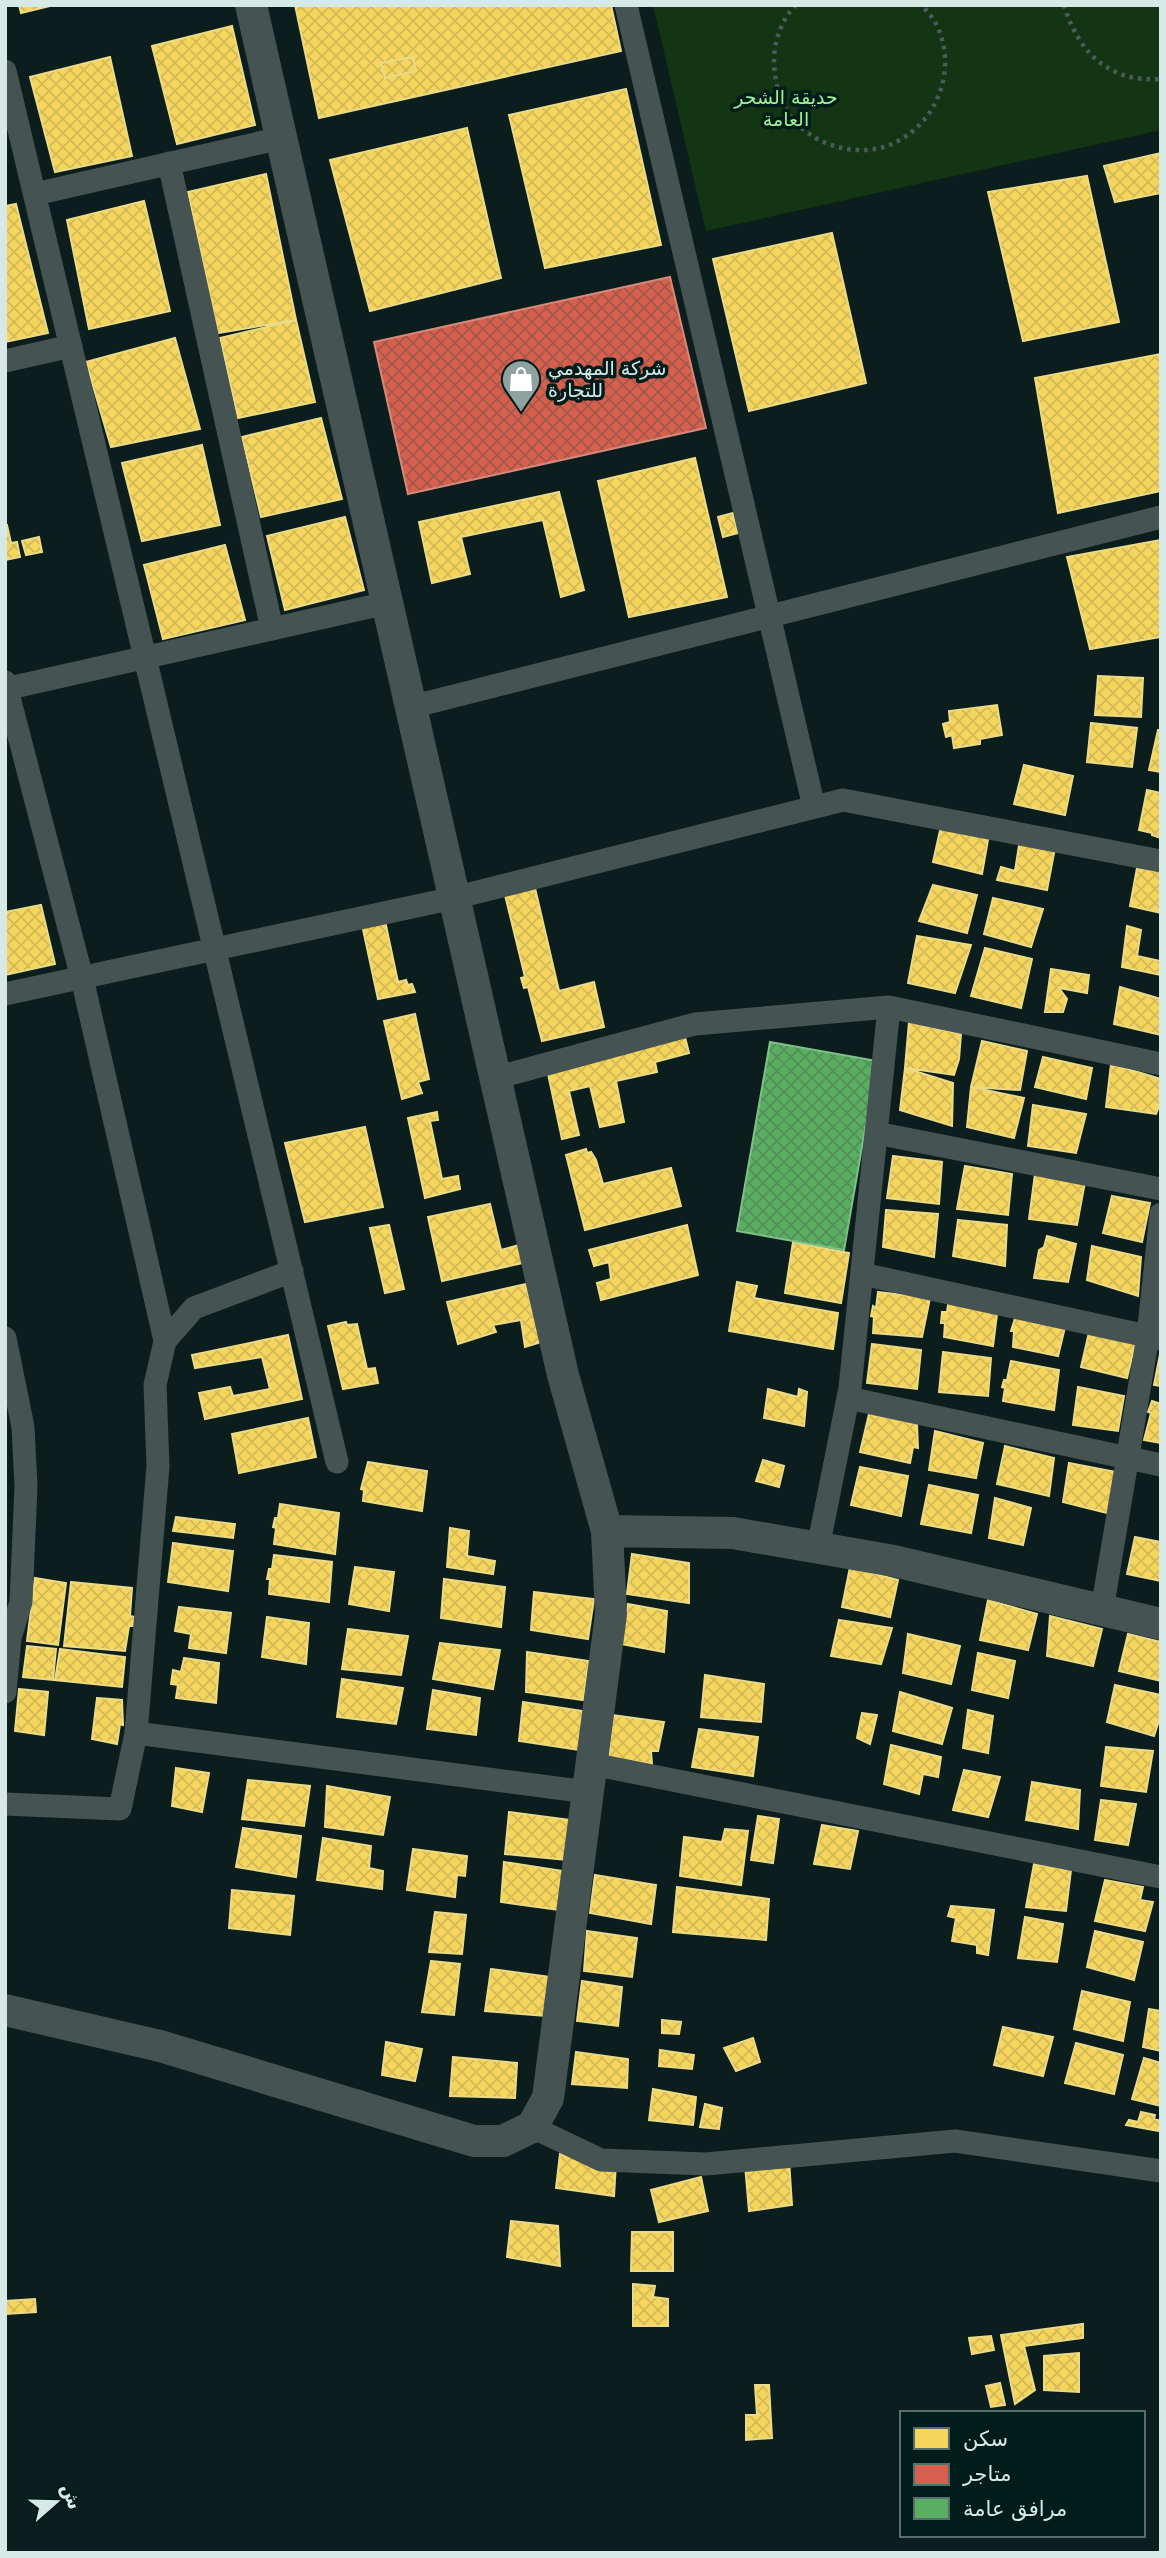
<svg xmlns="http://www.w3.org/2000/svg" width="1166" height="2558" font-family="'DejaVu Sans',Cairo,sans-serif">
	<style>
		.green { fill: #133513 }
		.homes { fill: url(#homes-cross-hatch); stroke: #ecdb86; stroke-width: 2 }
		.shops { fill: url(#shops-cross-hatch); stroke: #d6897b; stroke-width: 2 }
		.public { fill: url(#public-cross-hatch); stroke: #7fc089; stroke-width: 2 }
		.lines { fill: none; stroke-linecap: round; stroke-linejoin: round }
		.path { stroke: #4e5a59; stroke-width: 4.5; stroke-dasharray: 3.5 5; stroke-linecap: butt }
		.street { stroke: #465353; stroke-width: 23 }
		.secondary { stroke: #465353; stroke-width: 32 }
		.labels { text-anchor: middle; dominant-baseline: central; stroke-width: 7; stroke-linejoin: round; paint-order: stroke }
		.park-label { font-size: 19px; fill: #9ff396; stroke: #001c1b }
		.poi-label { font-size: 19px; fill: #d6e9e7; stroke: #001c1b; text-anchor: start }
	</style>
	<defs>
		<pattern id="homes-cross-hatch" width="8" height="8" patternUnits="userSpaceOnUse" patternTransform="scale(1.75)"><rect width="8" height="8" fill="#f6d55c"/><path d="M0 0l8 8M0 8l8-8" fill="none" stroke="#d2b857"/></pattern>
		<pattern id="shops-cross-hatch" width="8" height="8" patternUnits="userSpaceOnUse" patternTransform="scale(1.75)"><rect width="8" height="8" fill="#d6604d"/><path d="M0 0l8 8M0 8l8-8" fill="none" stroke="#a2574a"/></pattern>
		<pattern id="public-cross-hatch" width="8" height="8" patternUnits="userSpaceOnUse" patternTransform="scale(1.75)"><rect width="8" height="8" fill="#5aae61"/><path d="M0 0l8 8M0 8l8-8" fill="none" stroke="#528f59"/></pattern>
	</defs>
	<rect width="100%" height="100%" fill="#0b1e1d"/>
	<!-- green -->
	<path class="green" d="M653,5H1161V130L706,231Z"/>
	<!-- homes -->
	<path class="homes" d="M19,5H54L21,13Z
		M295,5H611L621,51L319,118Z
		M232,26L255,125L177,144L152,46Z
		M110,57L132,156L55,172L30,77Z
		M413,57L416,71L385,78L381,63Z
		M626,89L661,245L545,268L509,115Z
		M467,128L501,278L370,311L330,160Z
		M1161,153V193L1115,202L1104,166Z
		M266,174L296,320L218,333L188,192Z
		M1087,176L1119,322L1023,341L988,192Z
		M144,201L170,311L89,329L67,220Z
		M16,204L48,333L5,342V206Z
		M832,233L866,383L749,411L713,259Z
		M296,320L315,402L238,418L220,338Z
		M175,338L200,429L111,447L86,362Z
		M1161,354V491L1058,513L1035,378Z
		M321,418L342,499L261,517L242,437Z
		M202,445L220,525L142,541L122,463Z
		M695,458L727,597L629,617L598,481Z
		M559,492L584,590L561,597L543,520L461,537L470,574L432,583L419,522Z
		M733,513L738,533L723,537L718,517Z
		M345,517L364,590L285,610L267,536Z
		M5,525H7L11,543L17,542L20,557L5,560Z
		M39,537L42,552L26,555L22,541Z
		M1161,540V637L1090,649L1067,557Z
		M225,545L245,620L163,639L144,565Z
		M1098,676L1143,678L1141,717L1095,715Z
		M997,705L1002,735L980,739V744L954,748L952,735L946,737L943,724L950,722L949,711Z
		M1091,723L1137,728L1132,767L1087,762Z
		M1158,730H1161V772L1149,770Z
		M1024,765L1073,776L1065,815L1014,804Z
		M1147,790L1161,793V838L1152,835V833L1139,830Z
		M941,826L989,834L982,874L933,862Z
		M1020,839L1055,848L1047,890L997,880L1001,867L1015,871Z
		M1156,867L1161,868V913L1130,906L1137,868L1155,871Z
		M933,885L977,895L967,933L919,921Z
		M535,888L559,991L594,982L604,1027L542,1041L528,987L524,988L521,978L525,977L505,895Z
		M993,898L1043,909L1031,947L984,934Z
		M41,905L55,964L5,975V912Z
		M384,916L398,982L406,980L408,985L412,984L415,992L378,999L361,920Z
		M1127,926L1141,930L1137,956L1160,961L1161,957V975L1122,967Z
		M917,936L971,945L955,993L908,983Z
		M985,948L1032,959L1021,1008L971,996Z
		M1051,969L1089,975L1087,993L1059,988L1067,999L1063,1012H1045Z
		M1120,987L1161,999V1035L1114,1024Z
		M415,1014L429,1079L418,1082L422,1093L402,1099L384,1021Z
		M909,1022L961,1034L959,1059L954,1075L905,1068Z
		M685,1037L689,1053L655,1062L657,1072L616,1081L624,1122L600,1127L590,1086L569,1091L579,1135L562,1139L548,1074Z
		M982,1041L1027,1051L1020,1090L971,1087Z
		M1043,1057L1092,1068L1086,1099L1035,1087Z
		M1111,1064L1161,1079V1101L1156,1114L1106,1107Z
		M905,1068L953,1083L952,1126L900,1110Z
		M971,1087L1024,1098L1014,1138L967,1127Z
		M1033,1105L1086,1114L1076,1153L1028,1146Z
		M437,1112L438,1120L430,1121L442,1179L458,1176L460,1189L425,1198L408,1118Z
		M365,1127L383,1207L305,1222L285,1143Z
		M586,1149L587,1153L591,1152L596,1160L603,1184L671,1168L681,1206L585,1230L566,1155Z
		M893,1156L942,1162L939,1204L887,1198Z
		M965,1166L1012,1174L1008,1215L957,1209Z
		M1035,1174L1085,1182L1077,1225L1029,1219Z
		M1112,1196L1150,1203L1142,1242L1103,1233Z
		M490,1204L501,1250L519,1245L523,1263L442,1281L428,1217Z
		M886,1210L938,1214L934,1257L883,1247Z
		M958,1220L1007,1225L1005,1266L953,1256Z
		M389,1225L404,1289L385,1293L370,1228Z
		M687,1225L698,1275L601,1300L597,1283L611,1279L609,1262L594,1266L589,1250Z
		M1047,1236L1076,1244L1068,1282L1034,1278L1039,1250L1044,1247Z
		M793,1242L849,1253L841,1303L785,1293Z
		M1092,1246L1141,1257L1138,1296L1087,1280Z
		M737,1282L757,1286L754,1298L838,1313L833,1349L729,1331Z
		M526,1284L541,1342L525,1347L521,1320L493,1325L496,1332L458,1344L447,1302Z
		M878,1292L930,1298L922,1337L873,1333L874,1317L871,1316L873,1306L876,1308Z
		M949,1298L998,1306L993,1346L944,1337L945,1323H941L942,1312H947Z
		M1018,1309L1067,1319L1058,1356L1013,1347L1014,1331H1011Z
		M346,1322L347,1325L357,1324L367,1369L375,1368L378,1383L343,1389L328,1326Z
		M1090,1328L1136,1341L1127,1378L1081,1367Z
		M288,1335L302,1399L205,1419L199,1393L230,1387L233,1396L270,1389L262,1357L195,1368L192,1355Z
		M872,1344L921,1350L917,1389L867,1383Z
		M1161,1349V1386L1154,1385Z
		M943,1352L991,1358L988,1396L939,1392Z
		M1011,1361L1059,1370L1054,1410L1003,1401L1005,1388L1002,1387L1004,1380H1007Z
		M1078,1387L1124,1396L1118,1431L1073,1425Z
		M768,1389L798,1397L799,1389L807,1392L804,1426L764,1418Z
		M1152,1401L1161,1404V1443L1144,1440L1151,1413L1148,1412Z
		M869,1414L917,1424L918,1448L913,1447L910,1463L860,1452Z
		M308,1418L316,1457L239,1473L232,1434Z
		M935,1431L983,1443L976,1478L929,1470Z
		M1005,1446L1054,1458L1049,1496L997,1484Z
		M763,1460L784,1466L779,1487L756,1481Z
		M368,1462L427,1471L422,1511L363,1501L364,1490L361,1489Z
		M1069,1463L1116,1472L1107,1513L1063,1502Z
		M860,1467L908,1476L901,1516L851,1505Z
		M929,1485L978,1495L971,1533L921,1524Z
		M995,1498L1031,1508L1023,1545L989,1538Z
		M280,1504L339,1513L335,1554L274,1544L276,1528L273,1527L275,1518H278Z
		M176,1517L235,1524L233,1538L173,1531Z
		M450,1528L469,1531L467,1556L495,1561L493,1574L447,1567Z
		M1135,1537L1161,1542V1581L1127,1574Z
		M173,1543L233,1551L228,1591L168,1582Z
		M632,1554L689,1563V1603L627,1594Z
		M274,1555L332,1562L329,1602L269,1594L270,1579H267L269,1569H272Z
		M355,1567L394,1572L389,1611L349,1604Z
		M850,1567L898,1580L890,1617L842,1607Z
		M35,1578L66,1583L58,1645L27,1641Z
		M444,1579L505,1587L501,1627L441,1618Z
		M71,1582L132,1588L130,1616L135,1617L133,1626H129L125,1651L64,1646Z
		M534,1592L594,1599L588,1639L531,1630Z
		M988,1600L1037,1614L1028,1650L980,1640Z
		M628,1604L667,1611L664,1652L621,1644Z
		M179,1607L231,1613L226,1653L189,1648L191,1634L175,1631Z
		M1050,1616L1102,1629L1093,1666L1047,1656Z
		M267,1617L309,1623L306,1664L262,1657Z
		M839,1620L892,1628L881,1664L831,1656Z
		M348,1629L408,1636L401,1675L342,1669Z
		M908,1634L960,1646L951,1684L903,1673Z
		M1128,1634L1161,1642V1681L1119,1671Z
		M440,1643L500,1650L493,1689L433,1679Z
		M27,1646L56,1649L53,1680L23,1677Z
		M60,1649L125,1657L122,1687L55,1680Z
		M527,1652L589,1661L583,1700L526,1692Z
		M978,1653L1015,1661L1008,1698L972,1690Z
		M184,1658L219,1663L216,1703L176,1698L178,1685L171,1684L173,1670L181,1672Z
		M705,1675L764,1684L761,1722L701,1717Z
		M342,1679L403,1688L396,1724L337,1717Z
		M1115,1685L1161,1695V1714L1154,1736L1107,1722Z
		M19,1689L48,1692L44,1735L15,1731Z
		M433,1690L480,1698L476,1735L427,1729Z
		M900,1692L952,1708L942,1744L893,1731Z
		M97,1698L122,1700L123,1725L120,1724L117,1744L92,1739Z
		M523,1702L583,1711L580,1750L519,1741Z
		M968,1710L993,1716L988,1753L963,1748Z
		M862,1713L877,1715L870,1744L857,1738Z
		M612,1715L664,1722L658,1751H651L652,1764L609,1757Z
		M699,1729L758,1737L753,1776L692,1767Z
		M891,1745L941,1757L938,1777L923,1774L919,1794L884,1784Z
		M1106,1747L1153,1751L1146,1792L1101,1786Z
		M176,1768L209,1773L202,1812L172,1806Z
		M964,1770L1000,1777L988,1817L953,1810Z
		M248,1780L310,1786L304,1826L242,1819Z
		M1032,1782L1080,1790L1078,1829L1026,1820Z
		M327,1786L390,1797L383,1835L325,1827Z
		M1101,1800L1136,1804L1128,1845L1095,1840Z
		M509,1812L571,1820L566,1860L505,1854Z
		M758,1816L779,1819L773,1863L751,1860Z
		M822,1825L858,1831L850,1869L814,1864Z
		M243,1828L301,1836L296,1877L236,1867Z
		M725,1829L748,1831L741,1885L680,1876L684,1837L722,1842Z
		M323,1838L371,1846L369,1868L383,1871L382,1889L317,1880Z
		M413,1849L467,1856L465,1876L457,1875L455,1897L407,1890Z
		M504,1862L563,1871L560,1910L501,1902Z
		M1034,1864L1071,1870L1066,1911L1026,1907Z
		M595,1875L656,1885L651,1924L590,1913Z
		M1105,1880L1143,1887L1140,1900L1153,1902L1145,1931L1095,1921Z
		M677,1887L769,1899L766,1940L673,1932Z
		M232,1890L294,1896L290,1935L229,1928Z
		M951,1906L994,1910L988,1955L977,1953V1945L952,1941L956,1918L948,1916Z
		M435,1912L466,1915L462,1954L429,1952Z
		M1025,1917L1063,1924L1057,1962L1018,1958Z
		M587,1931L637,1938L632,1977L584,1971Z
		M1095,1931L1143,1942L1134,1980L1087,1967Z
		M431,1961L460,1964L454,2015L422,2012Z
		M491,1969L551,1977L546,2016L485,2011Z
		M582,1981L622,1987L618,2026L577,2021Z
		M1082,1991L1130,2002L1123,2041L1074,2029Z
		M1149,2009L1161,2011V2051L1143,2047Z
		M662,2020L681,2022L679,2034L662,2033Z
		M1003,2027L1053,2037L1043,2076L994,2065Z
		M753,2038L760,2062L736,2071L724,2048Z
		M386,2042L422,2049L415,2081L382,2075Z
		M1076,2043L1123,2055L1114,2094L1065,2083Z
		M660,2050L694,2055L692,2069L659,2066Z
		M576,2052L628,2059L627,2088L572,2084Z
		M453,2057L517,2063L515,2098L450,2096Z
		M1144,2058L1161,2063V2106L1132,2099Z
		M653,2089L696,2097L693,2125L649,2120Z
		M705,2104L722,2108L719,2129L700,2127Z
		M1141,2112L1155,2115L1154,2119L1161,2121L1159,2131L1126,2125L1129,2120L1138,2122Z
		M560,2154L616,2163L614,2196L556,2188Z
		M789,2160L792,2205L749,2211L745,2165Z
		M701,2177L708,2211L659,2222L651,2190Z
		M511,2221L558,2226L560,2266L507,2257Z
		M632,2232H673V2271H631Z
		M633,2284L655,2286L653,2297L668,2299V2326H633Z
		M35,2299L36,2312L6,2314L5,2301Z
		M1083,2324V2338L1024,2346L1035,2390L1015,2404L1001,2335Z
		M991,2336L994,2350L972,2354L969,2338Z
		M1079,2353V2392L1044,2390V2356Z
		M1000,2383L1005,2405L991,2407L986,2386Z
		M755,2385H769L772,2438L746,2440V2415H757Z"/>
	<!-- shops -->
	<path class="shops" d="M670,277L706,428L408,494L374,342Z"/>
	<!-- public -->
	<path class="public" d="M770,1042L877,1061L844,1250L737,1231Z"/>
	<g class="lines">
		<!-- path -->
		<path class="path" d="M796,5C779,21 771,51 775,74C777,89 782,105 792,118C816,148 864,160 898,141C940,119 958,64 935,22C932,16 926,11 922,5
			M1064,5C1078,52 1109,83 1161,79"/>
		<!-- street -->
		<path class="street" d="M626,5L814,807
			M5,71L337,1462
			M169,163L272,629
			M35,194L281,138
			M5,361L71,346
			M5,682L82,978L165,1341
			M5,689L387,603
			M411,707L1161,517
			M5,994L454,898L843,800L1161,861
			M495,1078L695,1024L889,1007L1161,1064
			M876,1133L1161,1189
			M862,1274L1161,1339
			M5,1338L23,1427L26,1486L21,1602L10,1638L5,1692
			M848,1398L1161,1465
			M818,1548L850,1388L889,1007
			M1102,1610L1148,1336L1161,1214
			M136,1733L158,1466L155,1385L165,1341L194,1308L292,1271
			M592,1764L1161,1877
			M5,1804L120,1809L136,1733L588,1792
			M532,2127L601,2160L706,2164L955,2141L1161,2171"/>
		<!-- secondary -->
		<path class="secondary" d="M607,1531L733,1533L894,1561L1161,1624
			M5,2010L160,2046L474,2141H503L532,2127L548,2098L611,1614L607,1531L563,1375L251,5"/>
	</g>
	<!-- icons -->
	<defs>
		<g id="shop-pin" transform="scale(2.0125)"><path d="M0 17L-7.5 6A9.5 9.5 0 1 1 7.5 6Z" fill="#8fa2a0" stroke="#001c1b"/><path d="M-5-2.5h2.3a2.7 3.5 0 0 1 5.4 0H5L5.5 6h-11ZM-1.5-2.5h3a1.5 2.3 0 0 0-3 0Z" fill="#fff"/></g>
	</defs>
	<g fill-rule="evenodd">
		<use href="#shop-pin" x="521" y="379"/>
	</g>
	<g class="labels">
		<!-- park labels -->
		<g class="park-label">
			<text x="786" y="97">حديقة الشحر<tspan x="786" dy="22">العامة</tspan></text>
		</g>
		<!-- poi labels -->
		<g class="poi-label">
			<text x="548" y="368">شركة المهدمي<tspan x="548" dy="22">للتجارة</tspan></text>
		</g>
	</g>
	<!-- border -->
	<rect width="1166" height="2558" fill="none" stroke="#d6e9e7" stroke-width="14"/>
	<!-- legend -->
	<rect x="900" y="2411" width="245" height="126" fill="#001c1b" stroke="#566e6d" stroke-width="2"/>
	<rect x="914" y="2428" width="35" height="21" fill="#f6d55c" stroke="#566e6d" stroke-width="2"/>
	<text x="963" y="2446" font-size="21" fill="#d6e9e7">سكن</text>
	<rect x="914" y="2464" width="35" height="21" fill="#d6604d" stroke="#566e6d" stroke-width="2"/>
	<text x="963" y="2481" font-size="21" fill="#d6e9e7">متاجر</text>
	<rect x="914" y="2498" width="35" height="21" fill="#5aae61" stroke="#566e6d" stroke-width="2"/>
	<text x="963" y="2516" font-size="21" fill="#d6e9e7">مرافق عامة</text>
	<!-- north arrow -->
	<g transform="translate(56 2502) rotate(70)" stroke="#001c1b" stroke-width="5" paint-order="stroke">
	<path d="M0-5L12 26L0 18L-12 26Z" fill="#d6e9e7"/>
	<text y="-10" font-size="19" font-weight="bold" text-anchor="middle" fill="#d6e9e7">ش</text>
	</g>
</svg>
